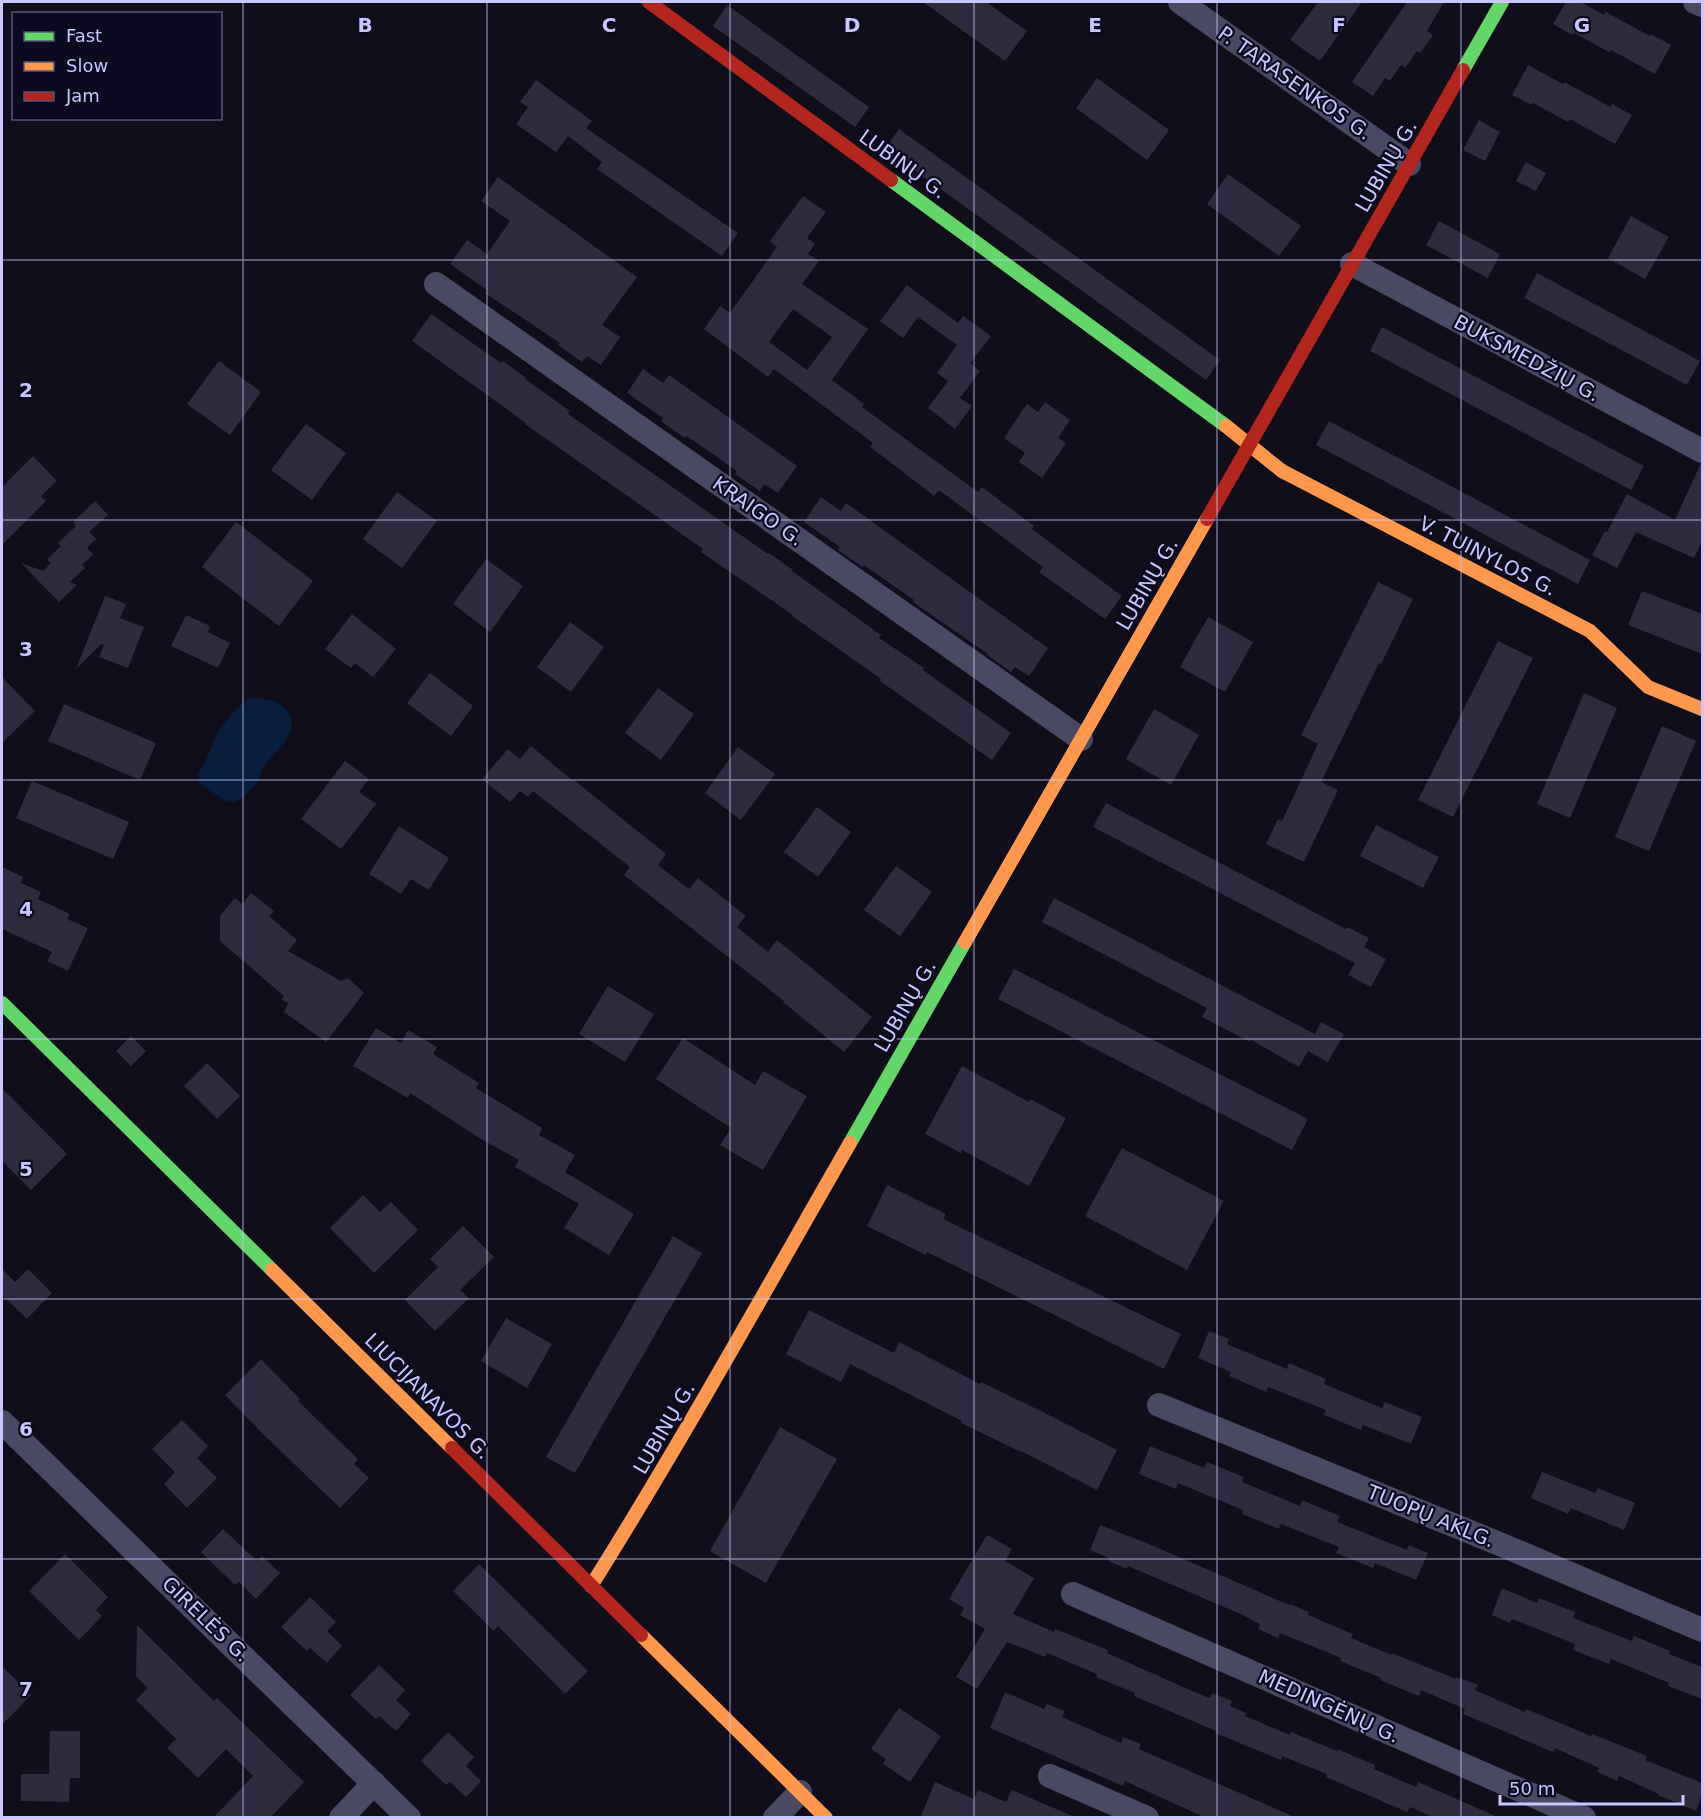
<svg xmlns="http://www.w3.org/2000/svg" width="1704" height="1819" font-family="'DejaVu Sans',sans-serif">
	<style>
		.water { fill: #071e3d }
		.building { fill: #2d2b3d; fill-rule: evenodd }
		.lines { fill: none; stroke-linecap: round; stroke-linejoin: round }
		.street { stroke: #494963; stroke-width: 24 }
		.fast { stroke: #63d668; stroke-width: 14 }
		.slow { stroke: #ff974d; stroke-width: 14 }
		.jam { stroke: #b3261e; stroke-width: 14 }
		.grid { fill: none; stroke: #c9c7ff; stroke-width: 1.5; stroke-opacity: 0.55 }
		.labels { text-anchor: middle; dominant-baseline: central; stroke-width: 4.5; stroke-linejoin: round; paint-order: stroke }
		.street-label { font-size: 20px; fill: #c9c7ff; stroke: #0c0a1e }
		.grid-label { font-size: 20px; text-anchor: middle; font-weight: bold; fill: #c9c7ff; stroke: #0c0a1e; stroke-width: 4.5; stroke-linejoin: round; paint-order: stroke }
	</style>
	<rect width="100%" height="100%" fill="#100e1a"/>
	<!-- water -->
	<path class="water" d="M251,698C265,698 276,699 286,710C305,730 272,753 262,770C260,774 260,779 257,783C251,791 243,797 235,802L224,800L200,784L198,774L206,760L218,731L237,708Z"/>
	<!-- building -->
	<path class="building" d="M923,2H986L1027,31L1005,61Z
		M1318,2H1362L1320,61L1290,40Z
		M1407,2H1444L1427,31L1433,35L1420,53L1417,51L1405,68L1401,65L1390,81L1385,78L1373,96L1352,82Z
		M1566,2H1581L1604,15L1606,12L1650,36L1651,34L1671,45L1655,74L1611,50L1609,52L1574,33L1572,35L1553,24Z
		M727,5L869,107L855,127L713,26Z
		M1528,65L1563,84L1564,82L1611,107L1612,104L1632,115L1615,144L1570,119L1568,122L1533,103L1532,105L1512,95Z
		M1097,78L1169,130L1147,160L1076,108Z
		M536,80L592,121L586,128L738,233L722,256L597,169L602,162L568,136L556,152L516,124L528,107L520,102Z
		M1479,120L1500,132L1485,161L1463,150Z
		M899,129L1220,360L1206,380L885,149Z
		M1526,162L1546,173L1536,191L1516,181Z
		M1228,174L1301,226L1279,256L1207,204Z
		M498,177L637,277L602,325L620,337L601,365L587,356L582,362L558,345L560,343L485,293L487,290L450,264L467,240L487,254L510,221L481,201Z
		M803,196L826,212L807,238L815,244L808,254L819,261L802,284L868,329L832,380L864,404L862,407L978,492L982,487L1034,526L1032,529L1122,596L1105,619L1039,572L1043,567L939,490L934,496L898,468L870,447L873,443L774,369L768,377L704,329L720,306L730,313L777,247L770,241ZM793,309L832,337L807,370L769,342Z
		M1631,216L1669,237L1645,279L1608,258Z
		M1439,221L1500,254L1488,278L1426,245Z
		M1537,273L1700,361L1687,385L1524,298Z
		M907,285L958,323L963,316L991,336L970,363L980,371L960,398L972,406L955,429L928,408L948,381L937,373L957,345L918,317L903,338L880,321Z
		M431,314L501,363L503,361L526,378L525,379L570,411L568,414L768,554L769,553L793,570L792,571L881,635L879,638L924,668L923,670L1011,733L992,760L880,681L881,679L792,616L793,615L701,552L703,549L525,424L526,423L412,341Z
		M1382,327L1644,466L1631,490L1370,351Z
		M219,361L261,392L230,435L187,404Z
		M643,369L663,383L669,375L797,466L778,493L764,484L760,491L735,474L737,471L687,436L685,438L661,421L663,418L627,393Z
		M1045,402L1070,420L1058,438L1066,443L1042,478L1019,462L1025,453L1004,438L1027,404L1038,412Z
		M1329,421L1590,560L1578,584L1316,445Z
		M306,424L346,453L312,500L271,470Z
		M33,456L57,481L41,496L46,501L2,545V487Z
		M1700,465H1702V541L1694,558L1636,532L1617,568L1592,555L1605,531L1607,532L1627,494L1675,520Z
		M397,492L437,521L402,568L363,539Z
		M821,497L841,511L846,503L1048,648L1029,676L1015,667L1011,672L987,655L988,654L913,602L914,600L864,565L863,567L838,550L840,547L804,522Z
		M95,501L108,515L89,532L96,539L87,548L93,554L82,565L85,568L70,582L77,585L59,602L21,563L43,571L51,563L47,559L61,546L58,543L76,526L73,522Z
		M236,522L313,581L279,626L202,567Z
		M486,559L523,586L490,632L453,604Z
		M1378,582L1413,599L1381,664L1379,663L1321,782L1338,790L1304,862L1266,844L1278,819L1282,821L1318,744L1301,735Z
		M1642,591L1702,614V654L1628,625Z
		M105,596L126,604L120,618L144,627L128,668L99,657L104,645L101,644L76,669Z
		M352,614L396,649L373,677L355,663L351,668L325,649Z
		M186,615L210,626L208,632L230,643L218,668L171,646Z
		M1208,617L1253,642L1225,692L1180,667Z
		M570,622L604,647L571,692L537,667Z
		M1498,641L1533,658L1453,817L1418,800Z
		M430,673L473,706L451,736L407,703Z
		M2,677L35,711L2,743Z
		M658,688L694,714L661,760L625,733Z
		M1584,693L1617,708L1570,818L1537,804Z
		M64,704L156,743L140,780L48,741Z
		M1154,709L1199,735L1171,785L1126,759Z
		M1662,726L1696,741L1649,851L1615,837Z
		M531,746L573,781L574,780L666,854L658,865L689,889L698,878L746,916L737,927L768,952L777,940L872,1017L844,1052L783,1002L784,1001L624,875L630,867L533,791L528,797L520,791L510,802L482,779L508,749L520,759Z
		M738,747L775,774L741,820L705,793Z
		M345,761L369,779L359,792L376,804L341,849L301,819Z
		M32,781L129,822L113,859L16,818Z
		M1106,803L1346,929L1347,927L1369,938L1364,947L1386,959L1371,987L1348,975L1355,963L1093,827Z
		M817,807L851,832L818,877L784,852Z
		M1376,825L1439,857L1423,888L1360,856Z
		M399,826L449,858L429,890L411,879L401,894L369,874Z
		M896,866L932,892L900,936L864,910Z
		M2,867L23,877L21,883L41,892L38,899L70,914L67,919L88,928L68,971L47,961L52,952L2,929Z
		M251,893L274,911L269,916L297,940L288,951L341,981L348,978L364,993L326,1042L284,1012L288,1003L282,1000L284,996L220,941V916L235,898L242,904Z
		M1054,898L1315,1034L1321,1022L1344,1034L1328,1062L1308,1051L1299,1067L1251,1040L1250,1042L1202,1017L1207,1008L1042,922Z
		M1014,969L1308,1119L1292,1150L998,999Z
		M608,986L654,1014L625,1062L579,1034Z
		M376,1028L401,1043L408,1030L437,1047L433,1054L479,1083L476,1088L542,1128L539,1135L575,1155L565,1172L634,1214L609,1255L564,1228L579,1204L515,1167L519,1160L481,1139L410,1093L408,1098L353,1066Z
		M131,1036L146,1051L131,1066L116,1051Z
		M683,1038L755,1085L763,1071L807,1096L763,1170L720,1145L731,1128L656,1079Z
		M207,1063L240,1096L217,1119L184,1086Z
		M962,1066L1029,1102L1030,1099L1066,1118L1029,1186L962,1150L961,1153L925,1134Z
		M2,1088L67,1154L31,1190L2,1161Z
		M1122,1148L1224,1201L1187,1270L1085,1216Z
		M887,1185L946,1214L943,1219L1181,1334L1164,1369L927,1252L926,1255L867,1226Z
		M363,1195L380,1212L391,1202L418,1230L374,1273L330,1228Z
		M463,1226L494,1257L460,1290L469,1298L435,1331L405,1300L438,1267L430,1259Z
		M673,1236L702,1253L575,1473L546,1457Z
		M2,1269L15,1282L28,1269L52,1293L27,1319L2,1295Z
		M809,1310L894,1353L899,1342L980,1384L981,1382L1041,1411L1117,1450L1097,1490L1021,1451V1452L961,1423L962,1421L850,1364L841,1382L786,1354Z
		M506,1318L552,1344L527,1388L481,1361Z
		M1209,1331L1229,1339L1227,1344L1287,1369L1289,1363L1326,1379L1324,1384L1382,1408L1385,1402L1422,1417L1411,1444L1363,1425L1361,1430L1324,1415L1326,1410L1268,1387L1266,1392L1229,1376L1231,1372L1198,1358Z
		M261,1359L300,1399L298,1401L358,1459L354,1464L369,1478L340,1508L263,1434L225,1395Z
		M182,1420L208,1446L197,1458L217,1478L187,1508L164,1484L175,1472L152,1449Z
		M780,1427L837,1459L766,1583L710,1551Z
		M1150,1446L1204,1468L1207,1462L1244,1477L1242,1482L1300,1506L1302,1500L1340,1516L1337,1522L1407,1550L1409,1545L1428,1553L1416,1580L1375,1563L1373,1568L1336,1553L1339,1547L1281,1524L1279,1529L1242,1514L1243,1510L1178,1483L1176,1489L1139,1474Z
		M1542,1472L1595,1493L1598,1488L1635,1503L1624,1530L1571,1508L1568,1514L1531,1498Z
		M1100,1525L1149,1544L1289,1605L1290,1604L1309,1612L1308,1615L1353,1634L1351,1638L1391,1655L1392,1653L1456,1679L1457,1677L1478,1685L1475,1690L1525,1712L1526,1709L1591,1736L1592,1734L1647,1756L1645,1760L1702,1783V1794L1696,1811L1658,1795L1659,1794L1619,1776L1617,1781L1597,1772L1599,1768L1555,1748L1553,1752L1463,1714L1465,1709L1421,1690L1419,1696L1380,1680L1381,1678L1340,1661L1341,1658L1280,1633L1278,1638L1258,1629L1260,1624L1243,1615L1128,1566L1127,1569L1108,1561L1109,1558L1090,1550Z
		M223,1529L257,1561L262,1556L280,1573L256,1599L239,1582L235,1585L201,1552Z
		M987,1535L1012,1549L1005,1561L1034,1578L1013,1614L1054,1632L1055,1629L1108,1650L1107,1653L1192,1691L1210,1698L1212,1693L1232,1701L1230,1706L1246,1713L1245,1716L1290,1735L1291,1732L1337,1751V1749L1375,1765L1374,1769L1416,1787L1418,1782L1500,1818H1435L1410,1807L1407,1812L1326,1777L1327,1774L1282,1756L1281,1760L1215,1733L1216,1731L1134,1696L1135,1693L1096,1677L1097,1674L1047,1653L1045,1657L1007,1642L977,1689L956,1677L985,1629L960,1615L964,1608L949,1599Z
		M65,1554L108,1597L96,1610L102,1616L79,1640L29,1591Z
		M479,1564L588,1671L565,1694L498,1626L494,1631L453,1591Z
		M1502,1588L1537,1603L1539,1598L1575,1612L1573,1618L1632,1641L1634,1636L1670,1651L1669,1654L1702,1667V1699L1668,1686L1669,1683L1611,1659L1609,1664L1573,1650L1575,1644L1512,1619L1510,1623L1492,1615Z
		M310,1597L336,1622L327,1631L342,1646L327,1663L310,1648L307,1651L281,1627Z
		M137,1625L214,1701L217,1698L304,1782L270,1818H213L253,1776L226,1749L198,1778L167,1748L176,1739L136,1700L147,1688L136,1676Z
		M379,1665L405,1690L396,1700L411,1714L396,1731L379,1716L376,1719L350,1695Z
		M2,1666L31,1695L2,1725Z
		M1005,1692L1044,1709L1047,1704L1065,1711L1062,1717L1121,1743L1123,1737L1141,1744L1139,1749L1297,1818H1206L1125,1781L1123,1786L990,1728Z
		M899,1708L941,1736L910,1782L883,1764L886,1759L871,1749Z
		M50,1731H80V1778H70L69,1802L21,1801V1774H49Z
		M448,1732L474,1757L466,1766L481,1781L466,1797L450,1782L446,1785L421,1761Z
		M935,1782L974,1799L978,1790L1006,1802L1012,1790L1077,1818H920Z"/>
	<g class="lines">
		<!-- street -->
		<path class="street" d="M1180,2L1409,164
			M1695,2L1702,5
			M1352,264L1702,451
			M436,284L1081,739
			M1159,1405L1502,1545L1702,1630
			M2,1422L409,1818
			M1073,1594L1584,1818
			M1050,1776L1147,1818
			M341,1818L374,1783
			M775,1818L800,1792"/>
		<!-- fast -->
		<path class="fast" d="M1463,70L1502,2
			M891,180L1226,426
			M2,1003L272,1270
			M850,1143L965,942"/>
		<!-- slow -->
		<path class="slow" d="M1226,426L1282,471L1590,631L1648,687L1702,709
			M965,942L1207,519
			M272,1270L452,1448
			M591,1586C682,1441 765,1291 850,1143
			M641,1635L826,1818"/>
		<!-- jam -->
		<path class="jam" d="M649,2L891,180
			M1207,519L1463,70
			M452,1448L641,1635"/>
	</g>
	<!-- grid -->
	<path class="grid" d="M243,2V1818M487,2V1818M730,2V1818M974,2V1818M1217,2V1818M1461,2V1818M2,260H1702M2,520H1702M2,780H1702M2,1039H1702M2,1299H1702M2,1559H1702"/>
	<g class="labels">
		<!-- street labels -->
		<g class="street-label">
			<text transform="translate(1295 83) rotate(35)">P. TARASENKOS G.</text>
			<text transform="translate(903 164) rotate(36)">LUBINŲ G.</text>
			<text transform="translate(1386 166) rotate(-60)">LUBINŲ G.</text>
			<text transform="translate(1527 358) rotate(28)">BUKSMEDŽIŲ G.</text>
			<text transform="translate(758 511) rotate(35)">KRAIGO G.</text>
			<text transform="translate(1488 556) rotate(27)">V. TUINYLOS G.</text>
			<text transform="translate(1147 584) rotate(-60)">LUBINŲ G.</text>
			<text transform="translate(905 1006) rotate(-60)">LUBINŲ G.</text>
			<text transform="translate(428 1396) rotate(45)">LIUCIJANAVOS G.</text>
			<text transform="translate(664 1428) rotate(-60)">LUBINŲ G.</text>
			<text transform="translate(1431 1516) rotate(22)">TUOPŲ AKLG.</text>
			<text transform="translate(206 1619) rotate(44)">GIRELĖS G.</text>
			<text transform="translate(1329 1706) rotate(24)">MEDINGĖNŲ G.</text>
		</g>
	</g>
	<g class="grid-label">
		<text x="365" y="32">B</text>
		<text x="609" y="32">C</text>
		<text x="852" y="32">D</text>
		<text x="1095" y="32">E</text>
		<text x="1339" y="32">F</text>
		<text x="1582" y="32">G</text>
		<text x="26" y="397">2</text>
		<text x="26" y="656">3</text>
		<text x="26" y="916">4</text>
		<text x="26" y="1176">5</text>
		<text x="26" y="1436">6</text>
		<text x="26" y="1696">7</text>
	</g>
	<!-- border -->
	<rect width="1704" height="1819" fill="none" stroke="#c9c7ff" stroke-width="6"/>
	<!-- legend -->
	<rect x="12" y="12" width="210" height="108" fill="#0c0a1e" stroke="#585678" stroke-width="1.5"/>
	<rect x="24" y="32" width="30" height="9" fill="#63d668" stroke="#585678" stroke-width="1.5"/>
	<text x="66" y="42" font-size="18" fill="#c9c7ff">Fast</text>
	<rect x="24" y="62" width="30" height="9" fill="#ff974d" stroke="#585678" stroke-width="1.5"/>
	<text x="66" y="72" font-size="18" fill="#c9c7ff">Slow</text>
	<rect x="24" y="92" width="30" height="9" fill="#b3261e" stroke="#585678" stroke-width="1.5"/>
	<text x="66" y="102" font-size="18" fill="#c9c7ff">Jam</text>
	<!-- scale -->
	<path d="M1500 1795v9h183v-9" fill="none" stroke="#c9c7ff" stroke-width="3"/>
	<text x="1509" y="1795" font-size="18" fill="#c9c7ff" stroke="#0c0a1e" stroke-width="4.5" paint-order="stroke">50 m</text>
</svg>
